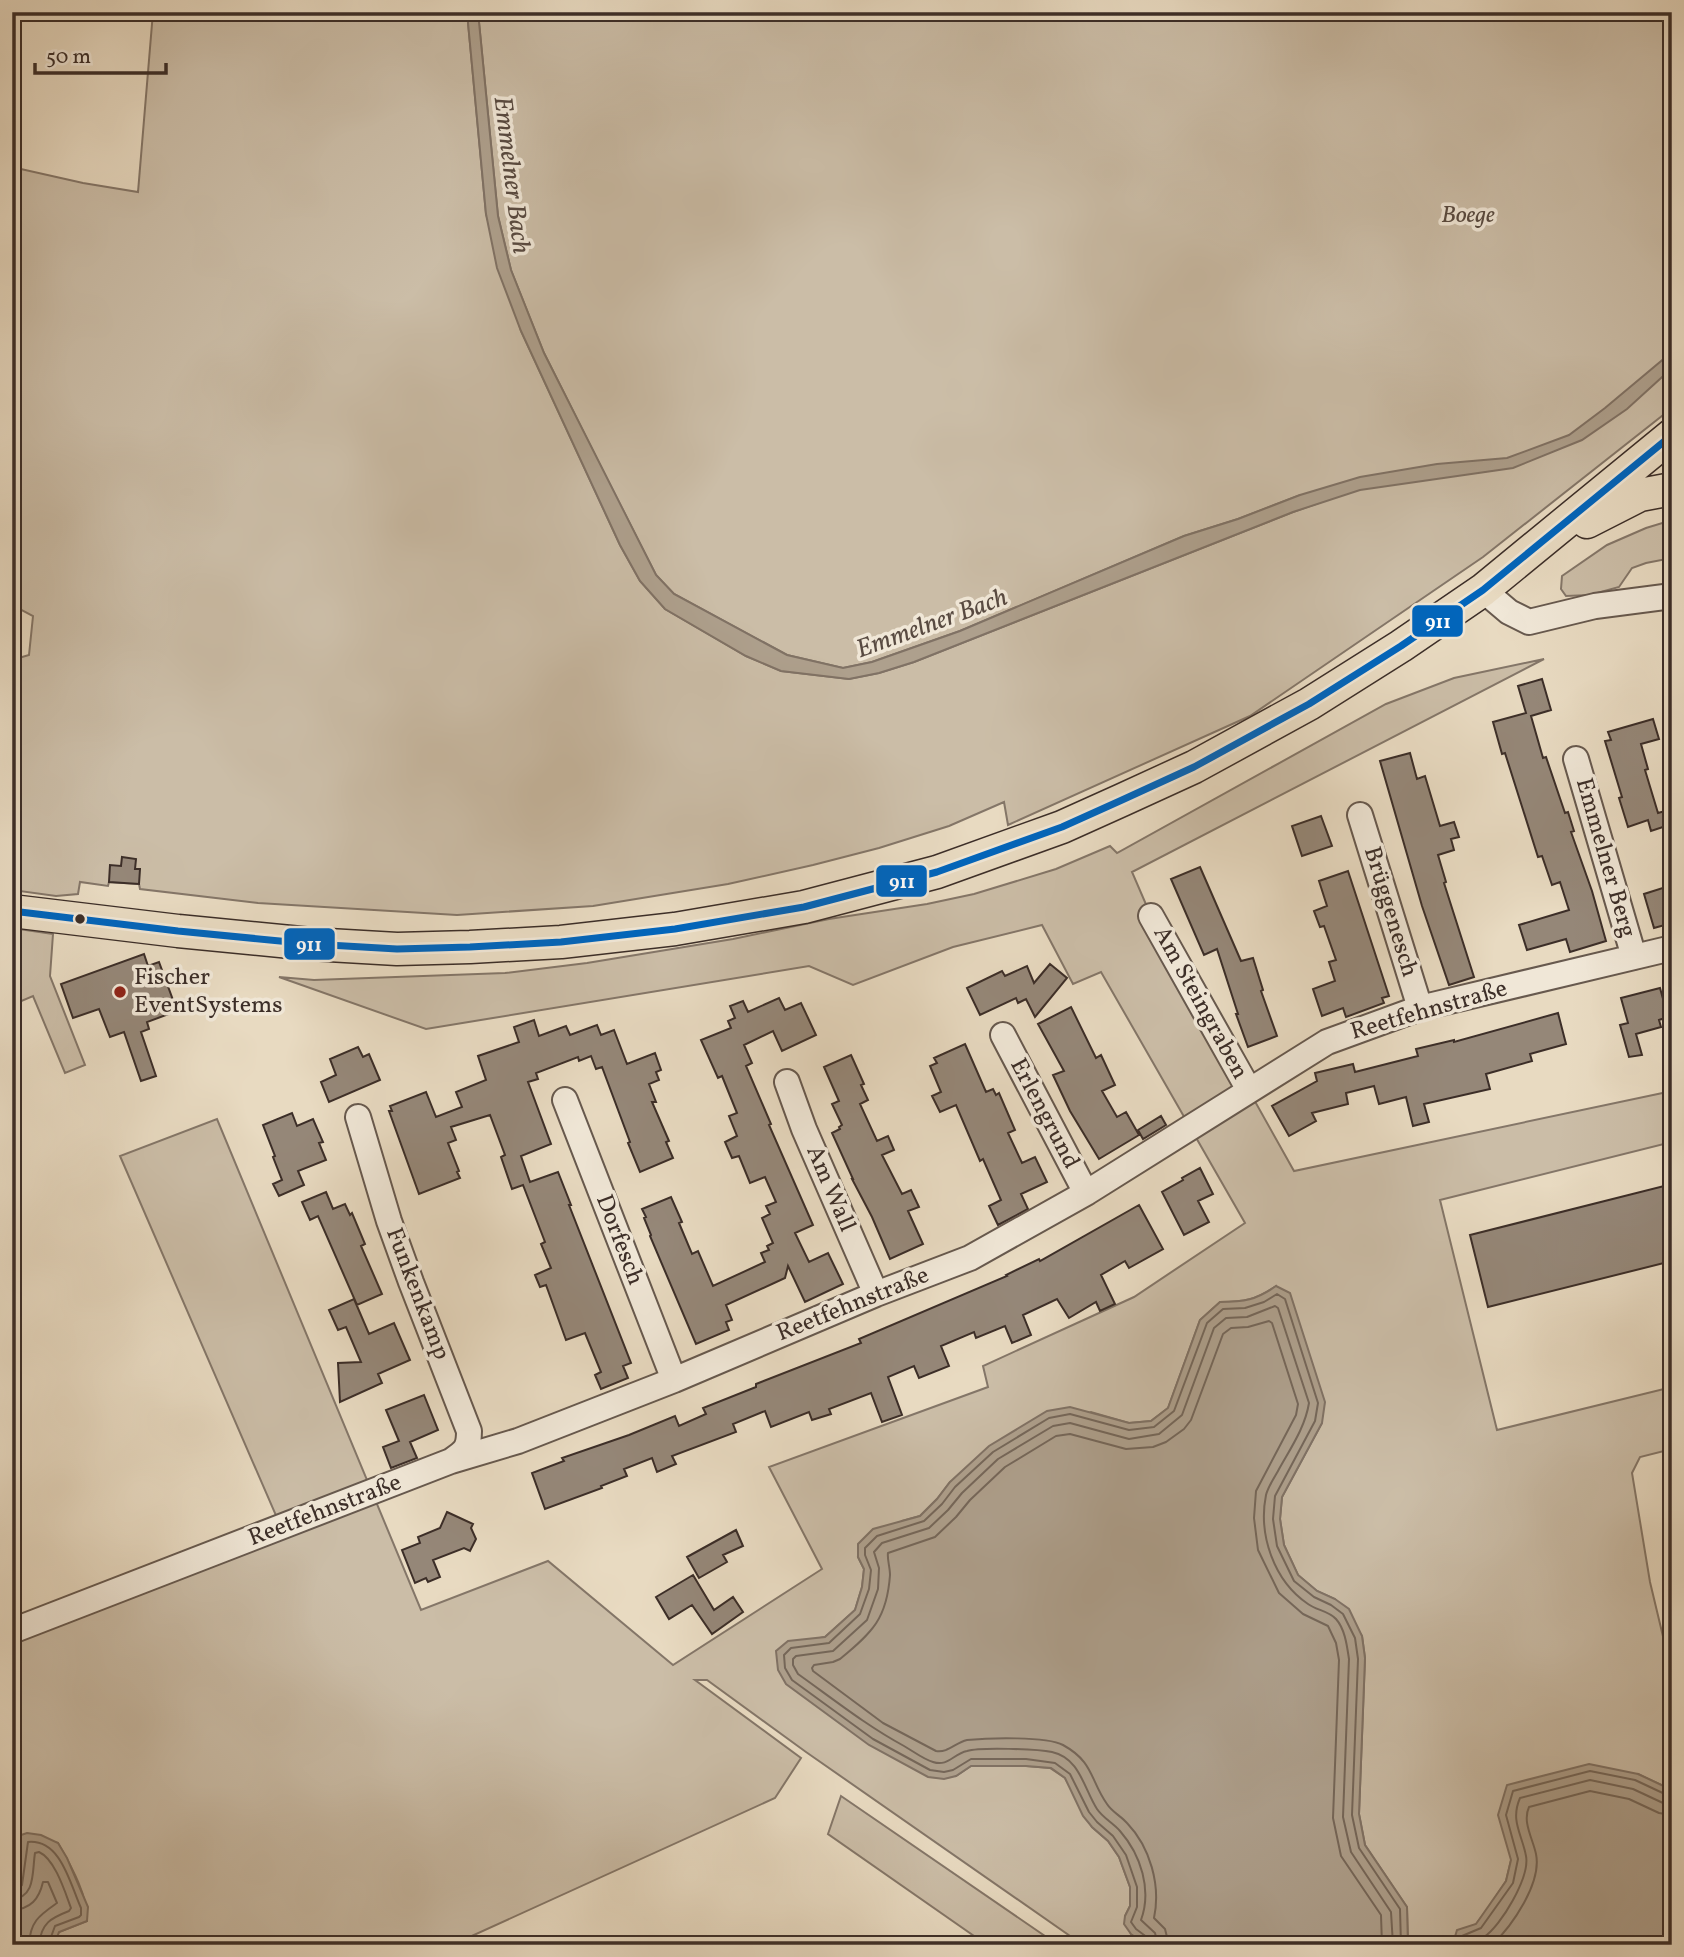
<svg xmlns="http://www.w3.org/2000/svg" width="1684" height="1957" font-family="Vollkorn,serif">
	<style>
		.green { fill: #cbbda7; stroke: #847668; stroke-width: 2 }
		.water { fill: #aea08d; stroke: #807265; stroke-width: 2 }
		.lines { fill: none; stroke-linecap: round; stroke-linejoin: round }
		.shore { stroke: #75675a; stroke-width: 2 }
		.building { fill: #958778; stroke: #3c2e28; stroke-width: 2 }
		.minor-casing { stroke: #67594e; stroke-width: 28 }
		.major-casing { stroke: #3c2e28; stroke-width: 35 }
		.minor { stroke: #f0e7d7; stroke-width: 24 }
		.major { stroke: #e8dac1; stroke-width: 32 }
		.bus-1-casing { stroke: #f0e7d7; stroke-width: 12 }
		.bus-1 { stroke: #0065bd; stroke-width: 7 }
		.bus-dot { fill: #3c2e28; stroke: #f0e7d7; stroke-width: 2.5 }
		.poi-dot { fill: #8f2418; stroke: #f0e7d7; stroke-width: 2.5 }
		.labels { text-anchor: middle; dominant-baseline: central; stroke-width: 7; stroke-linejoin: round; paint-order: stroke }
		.park-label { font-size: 24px; font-style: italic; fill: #594b41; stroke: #f0e7d7 }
		.street-label { font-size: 24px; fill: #3c2e28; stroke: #f0e7d7 }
		.poi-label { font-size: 24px; fill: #3c2e28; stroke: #f0e7d7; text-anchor: start }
		.water-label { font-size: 26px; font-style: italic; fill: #584a41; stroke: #f0e7d7 }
		.line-badge { stroke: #f0e7d7; stroke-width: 2.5 }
		.badge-label { font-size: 19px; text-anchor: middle; font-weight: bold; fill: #fff }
	</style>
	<rect width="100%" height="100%" fill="#e8dac1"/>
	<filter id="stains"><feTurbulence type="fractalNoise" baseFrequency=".00286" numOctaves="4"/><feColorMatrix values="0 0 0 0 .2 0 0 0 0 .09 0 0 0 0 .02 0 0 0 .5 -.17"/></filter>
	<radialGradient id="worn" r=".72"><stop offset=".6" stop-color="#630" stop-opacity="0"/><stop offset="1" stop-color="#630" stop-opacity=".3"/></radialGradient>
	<!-- green -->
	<path class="green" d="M153,12H467L486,214L521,331L620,545L640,581L665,609L746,656L781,671L849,679L879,673L914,662L1293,512L1319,503L1300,495L1238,519L1184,536L960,631L872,662L843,668L787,655L674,594L656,575L599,463L544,353L511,270L498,216L478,12H1672V408L1483,557L1250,716L1008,825L1004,802L949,826L879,848L813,865L728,884L593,906L457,915L258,903L140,889L139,884L109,882L108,886L80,882L78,894L56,896L12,890V660L29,655L33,616L12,605V167L83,183L138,192Z
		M1672,520V558L1646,563L1632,568L1619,587L1590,595L1566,596L1561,589L1562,576L1607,545L1646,528Z
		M1544,659L1132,872L1151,916L1294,1171L1672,1091V1142L1440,1200L1497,1430L1672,1387V1449L1640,1457L1632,1473L1650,1582L1672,1674V1790L1638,1774L1511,1860L1506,1881L1489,1907L1476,1924L1454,1940L1455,1945H1408L1407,1907L1365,1845L1359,1814L1365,1658L1362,1636L1335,1599L1317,1591L1298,1575L1284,1545L1280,1519L1282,1497L1322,1423L1276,1286C1256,1300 1244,1302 1220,1302L1200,1320L1168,1408L1151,1421L1129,1423L1091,1412L950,1482L937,1499L920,1516L902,1521L858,1557L864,1569L862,1587L855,1610L825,1637L809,1640L956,1776L971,1766H1026L1050,1768L1065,1778L1092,1827L1108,1841L1119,1857L1130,1887V1906L1125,1916L1131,1934L1146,1945H1083L806,1752L707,1680H695L801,1758L775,1798L452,1945H54L59,1932L87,1921C88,1895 71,1866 58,1843L21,1835L12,1913V1631L281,1527L120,1156L217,1119L421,1610L548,1561L673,1665L822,1569L769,1467L988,1387L983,1366L1134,1297L1245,1223L1101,972L1073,984L1042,925L953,947L853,985L809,966L426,1029L279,977L314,980L505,973L587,963L733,939L829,919L927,904L974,894L1056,869L1110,846L1117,853L1386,704L1454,678Z
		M12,928L53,934L50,976L85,1065L65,1073L33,996L12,1005Z
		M841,1796L1058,1945H987L828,1834Z"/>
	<!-- water -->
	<path class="water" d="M467,12H478L498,216L511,270L544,353L656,575L674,594L787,655L843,668L872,662L960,631L1184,536L1238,519L1300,495L1360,477L1437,464L1507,458L1569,435L1605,408L1672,352V368L1627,409L1582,440L1513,468L1360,490L1293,512L914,662L879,673L849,679L781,671L746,656L665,609L640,581L620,545L521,331L497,268L486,214Z
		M1276,1286L1290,1293L1325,1402L1322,1423L1282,1497L1280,1519L1284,1545L1298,1575L1317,1591L1335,1599L1349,1609L1362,1636L1365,1658L1359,1814L1365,1845L1407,1907L1408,1945H1146L1131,1934L1124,1924L1125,1916L1130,1906V1887L1119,1857L1108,1841L1092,1827L1083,1816L1065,1778L1051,1768L1026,1766H971L956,1776L944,1779L928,1777L869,1745L786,1684L778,1670L776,1651L788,1641L825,1637L855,1610L862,1587L864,1569L858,1557V1544L873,1529L920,1516L937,1499L950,1482L989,1446L1047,1411L1070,1407L1129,1423L1151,1421L1168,1408L1200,1320L1220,1302C1244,1302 1256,1300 1276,1286Z
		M1589,1764L1638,1774L1672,1790V1945H1455L1454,1940L1457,1930L1476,1924L1506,1881L1511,1860L1498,1815L1507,1785Z
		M27,1833L41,1835L58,1843L67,1858L88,1907L87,1921L59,1932L54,1945H12L13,1910L21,1835Z"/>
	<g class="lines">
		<!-- shore -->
		<path class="shore" d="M12,1890L18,1889L22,1885L28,1842C61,1839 70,1884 81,1908V1915L79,1917L55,1926L48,1945
			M12,1899C36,1898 32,1871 35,1853L39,1852C55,1859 65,1892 71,1908L69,1911C51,1918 41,1923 39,1945
			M12,1910C31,1909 39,1899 43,1882H48L57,1903C40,1915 30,1921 29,1945
			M1149,1945L1148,1938L1136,1929L1131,1922L1137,1907V1887L1126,1855L1113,1836L1097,1822L1089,1812L1070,1774L1055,1763L1026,1759H971L953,1770L944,1772L930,1770L873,1739L792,1680L785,1668L784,1655L791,1648L829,1643L860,1614L869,1589L871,1570L865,1555V1548L877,1536L924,1521L942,1504L955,1487L993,1452L1049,1418L1070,1414L1129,1430L1154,1427L1174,1411L1207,1323L1223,1309L1245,1308L1264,1302L1277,1294L1285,1299L1318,1403L1315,1421L1275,1496L1273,1519L1277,1546L1294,1581L1314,1597L1331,1605L1343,1614L1355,1638L1358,1659L1352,1815L1359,1848L1400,1909L1401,1945
			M1158,1945L1155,1933L1141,1920C1152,1890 1141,1855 1120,1831C1113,1823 1103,1818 1097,1809C1084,1789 1080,1758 1052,1752C1037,1749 980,1747 967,1751C953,1754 948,1767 933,1762C923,1759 913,1751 904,1746C867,1726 833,1699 798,1674L793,1665V1659L796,1656L833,1651L867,1620L878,1589L879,1568L874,1552L882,1543L929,1528L948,1510L962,1493L998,1459L1053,1426L1070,1423L1129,1439L1159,1434L1182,1415L1214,1328L1226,1318L1247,1317L1275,1306L1278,1308L1309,1403C1305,1428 1290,1449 1278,1471C1274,1478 1268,1487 1266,1495C1258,1535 1274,1581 1308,1604C1316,1610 1329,1611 1336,1619C1345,1629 1347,1646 1349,1659L1343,1817L1351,1852L1391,1912L1393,1945
			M1169,1945L1165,1929L1154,1918C1161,1885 1150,1847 1127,1823C1121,1816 1112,1812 1107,1804C1090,1780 1094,1762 1063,1745C1046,1736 988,1738 967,1740C955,1743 948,1753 936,1751L883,1723L813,1671L812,1668L814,1665L833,1662L840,1659C873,1632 887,1618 890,1575C890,1567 887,1559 888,1553L935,1537L956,1517L970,1500L1005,1467L1056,1436L1070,1434L1126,1449L1153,1447L1166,1442L1184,1429L1191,1420L1223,1334L1231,1328L1248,1327L1269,1321L1272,1323L1298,1404L1296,1415L1256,1491L1254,1518L1258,1550L1279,1593L1303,1614L1328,1626L1336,1643L1339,1660L1333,1818L1341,1856L1381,1915L1382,1945
			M1461,1945L1462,1936L1481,1928L1513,1883L1518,1859L1506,1815L1513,1791L1590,1771L1635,1780L1667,1795L1672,1796
			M1470,1945C1474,1941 1479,1941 1484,1937C1501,1926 1530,1877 1526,1856C1522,1834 1510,1821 1520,1798L1590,1780L1633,1789L1663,1803L1672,1804
			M1492,1945C1512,1926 1542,1883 1536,1854C1533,1839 1522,1822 1529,1807L1590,1791L1629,1799L1659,1813L1672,1815"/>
	</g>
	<!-- building -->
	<path class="building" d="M1542,679L1551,710L1531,716L1543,758L1546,757L1565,813L1568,812L1574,831L1571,832L1592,891L1606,941L1570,952L1566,939L1527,950L1519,925L1569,910L1560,882L1552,885L1542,856L1538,857L1505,753L1502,754L1493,722L1526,713L1518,686Z
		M1653,719L1659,739L1641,744L1648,769L1645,770L1658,813L1672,809V824L1651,831L1648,820L1628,827L1619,798L1622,797L1605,741L1611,740L1608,732Z
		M1410,753L1417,779L1425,776L1440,826L1454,822L1459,837L1451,839L1454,850L1438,855L1446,882L1444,883L1474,977L1449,985L1422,906L1380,761Z
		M1321,816L1332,846L1302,856L1292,826Z
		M122,857L136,859L135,869H140L139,884L109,882L110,865L121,866Z
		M1200,867L1241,961L1253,958L1263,990L1261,991L1277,1036L1248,1047L1236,1014H1238L1217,949L1204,955L1171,879Z
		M1348,871L1389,996L1382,998L1384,1003L1346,1017L1343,1008L1322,1016L1313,989L1335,981L1329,962L1336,960L1324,926L1320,927L1314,911L1327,906L1319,881Z
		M1672,885V923L1654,928L1644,894Z
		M144,954L148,966L159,962L177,1011L147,1022L149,1029L141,1032L156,1076L141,1081L124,1032L110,1037L99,1009L73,1018L61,984Z
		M1050,964L1067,978L1035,1017L1026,999L1018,1003L1016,998L980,1015L967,988L1002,971L1005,976L1027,966L1034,983Z
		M1660,988L1668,1017L1659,1020L1661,1027L1636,1034L1642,1055L1629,1057L1620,1025L1628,1023L1621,998Z
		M779,998L785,1010L801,1003L816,1035L782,1051L773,1031L744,1045L752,1063L746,1066L771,1124L769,1125L813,1225L795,1233L809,1262L828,1253L843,1284L805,1302L788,1266L785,1278L726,1305L732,1320L726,1322L729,1330L696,1344L650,1236L651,1235L644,1218L646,1217L642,1209L671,1197L682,1222L679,1223L692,1254L698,1251L713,1286L765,1262L761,1253L769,1250L767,1246L773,1243L762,1218L770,1214L766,1206L776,1202L765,1177L750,1183L739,1156L732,1158L725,1142L737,1136L729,1116L737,1113L722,1076L718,1078L701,1040L731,1028L728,1021L735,1018L730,1006L743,1001L748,1012Z
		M1071,1007L1096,1058L1101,1055L1115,1085L1102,1091L1117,1117L1126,1112L1139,1135L1099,1159L1070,1111L1053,1075L1064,1071L1038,1024Z
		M1558,1013L1566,1044L1530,1054L1532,1061L1486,1074L1490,1089L1424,1104L1429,1122L1413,1126L1406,1097L1379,1104L1374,1086L1346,1093L1348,1104L1312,1113L1316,1121L1289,1136L1272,1106L1317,1081L1315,1073L1353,1064L1355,1072L1418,1056L1416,1049L1454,1040V1042Z
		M534,1020L539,1036L566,1026L570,1035L597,1025L601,1035L614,1030L627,1064L655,1053L661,1070L656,1072L659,1080L649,1084L656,1102H652L669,1141L666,1142L673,1158L640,1172L628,1143L630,1142L602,1067L596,1069L591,1056L579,1061L578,1057L536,1073L538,1079L528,1082L551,1144L521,1156L530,1182L558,1172L571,1205H569L631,1363L623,1366L628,1378L601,1389L595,1375L601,1372L585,1333L566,1340L546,1285L540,1287L535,1275L551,1268L541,1244L545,1242L523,1185L512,1189L501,1157L505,1155L490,1115L451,1127L456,1140L448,1143L459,1171L457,1172L460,1178L419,1194L389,1111H392L390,1106L426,1092L436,1117L462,1107L456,1092L486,1080L478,1056L519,1042L514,1027Z
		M965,1044L986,1092L993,1089L996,1095L999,1093L1015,1130L1008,1133L1022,1163L1035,1157L1047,1182L1021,1194L1028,1209L998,1225L989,1206L1001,1200L983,1159L980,1161L956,1105L940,1112L932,1096L941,1092L930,1066L937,1063L934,1058Z
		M358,1047L363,1057L369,1054L380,1080L329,1102L321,1082L336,1075L330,1059Z
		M851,1055L864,1084L861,1085L868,1100L860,1104L877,1141L888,1136L894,1150L882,1155L902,1194L911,1190L919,1207L908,1211L923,1244L890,1259L872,1217L852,1179H853L832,1133L840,1129L839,1127L842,1125L832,1104L839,1101L824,1067Z
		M292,1113L297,1126L313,1119L323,1142L319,1143L326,1160L298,1171L304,1185L279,1196L273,1184L282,1180L273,1157L275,1156L263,1125Z
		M1161,1116L1166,1125L1143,1139L1138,1130Z
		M1200,1168L1213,1194L1198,1201L1209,1222L1184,1235L1162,1192L1183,1180L1182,1178Z
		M1672,1184V1261L1488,1307L1470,1235Z
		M326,1192L333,1209L345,1204L350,1215L352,1213L365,1244L361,1246L382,1294L357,1305L318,1216L310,1220L302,1202Z
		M1139,1205L1163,1249L1129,1268L1125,1261L1101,1275L1115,1304L1100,1311L1096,1302L1069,1318L1057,1299L1023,1315L1031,1335L1012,1343L1005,1326L976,1338L974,1332L941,1346L949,1366L919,1378L914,1366L888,1377L902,1415L882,1422L871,1393L829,1409L831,1414L812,1420L809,1412L771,1427L765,1411L733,1424L736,1432L672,1456L676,1464L657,1472L652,1458L624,1469L627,1476L601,1486L602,1488L545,1509L532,1473L564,1461L562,1458L629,1435L675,1416L679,1426L706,1414L703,1408L756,1387V1384L861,1343L859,1339L1007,1276L1006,1275L1039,1259L1040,1261Z
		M354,1299L369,1334L394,1323L410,1360L378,1374L382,1383L340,1402L338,1363L361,1362L346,1327L338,1330L329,1310Z
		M424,1395L438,1430L410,1442L417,1458L391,1468L383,1447L399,1441L386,1410Z
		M447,1512L473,1524L471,1528L476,1539L470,1551L464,1548L433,1560L440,1577L428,1582L426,1578L415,1583L402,1550L420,1543L418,1537L440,1528Z
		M736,1530L743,1546L723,1555L727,1562L699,1578L687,1557Z
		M693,1575L714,1610L733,1597L743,1612L712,1634L692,1605L669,1619L656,1597Z"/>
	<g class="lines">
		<!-- minor casing -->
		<g class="minor-casing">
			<path id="minor" d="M1483,590L1509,612L1529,622L1595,606L1672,596
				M1576,759L1634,957
				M1360,815L1420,1008
				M1151,916L1249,1090
				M1003,1035L1086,1193
				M787,1082L804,1129L876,1294
				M565,1100L674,1380
				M358,1117L389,1221L411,1282L469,1431C469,1449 465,1451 451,1461
				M12,1631L451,1461L518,1441L674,1380L876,1294L970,1258L1086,1193L1327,1042L1420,1008L1672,948"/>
		</g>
		<!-- major casing -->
		<g class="major-casing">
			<path id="major" d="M1587,522L1640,495L1672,489
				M12,911L178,931L311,944L397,949L470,947L561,942L675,929L804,907L937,872L1062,827L1122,800L1194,767L1309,704L1401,646L1483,590L1672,435"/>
		</g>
		<!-- minor -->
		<use href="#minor" class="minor"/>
		<!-- major -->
		<use href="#major" class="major"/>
		<!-- bus-1 casing -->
		<g class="bus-1-casing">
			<path id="bus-1" d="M12,911L178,931L311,944L397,949L470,947L561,942L675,929L804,907L937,872L1062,827L1122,800L1194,767L1309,704L1401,646L1483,590L1672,435"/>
		</g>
		<!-- bus-1 -->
		<use href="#bus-1" class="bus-1"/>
	</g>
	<!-- markers -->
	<circle class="bus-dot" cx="80" cy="919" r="6"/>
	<circle class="poi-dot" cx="120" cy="992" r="7"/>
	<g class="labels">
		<!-- park labels -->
		<g class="park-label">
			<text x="1468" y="216">Boege</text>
		</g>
		<!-- street labels -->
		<g class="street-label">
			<text transform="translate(1605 858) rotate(74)">Emmelner Berg</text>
			<text transform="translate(1390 912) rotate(73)">Brüggenesch</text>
			<text transform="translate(1200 1003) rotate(61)">Am Steingraben</text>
			<text transform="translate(1429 1011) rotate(-16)">Reetfehnstraße</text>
			<text transform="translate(1044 1114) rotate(62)">Erlengrund</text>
			<text transform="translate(830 1189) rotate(67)">Am Wall</text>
			<text transform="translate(619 1240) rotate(69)">Dorfesch</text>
			<text transform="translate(417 1294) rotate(69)">Funkenkamp</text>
			<text transform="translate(853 1305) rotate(-22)">Reetfehnstraße</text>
			<text transform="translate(325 1511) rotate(-21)">Reetfehnstraße</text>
		</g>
		<!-- poi labels -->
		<g class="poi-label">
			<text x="134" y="978">Fischer<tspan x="134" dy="28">EventSystems</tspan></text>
		</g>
		<!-- water labels -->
		<g class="water-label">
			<text transform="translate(511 175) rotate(83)">Emmelner Bach</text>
			<text transform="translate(932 624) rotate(-20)">Emmelner Bach</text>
		</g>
	</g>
	<g class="line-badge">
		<rect x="1411" y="604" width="53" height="34" rx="7" fill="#0065bd"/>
		<rect x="875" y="864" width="53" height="34" rx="7" fill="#0065bd"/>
		<rect x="283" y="927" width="53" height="34" rx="7" fill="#0065bd"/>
	</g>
	<g class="badge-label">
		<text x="1438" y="628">911</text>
		<text x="902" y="888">911</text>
		<text x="309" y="951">911</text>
	</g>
	<!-- margin -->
	<rect width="1684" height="1957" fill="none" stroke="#e8dac1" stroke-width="42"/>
	<rect x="14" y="14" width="1656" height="1929" fill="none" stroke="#3c2e28" stroke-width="3.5"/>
	<rect x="21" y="21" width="1642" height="1915" fill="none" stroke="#3c2e28" stroke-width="2"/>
	<!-- scale -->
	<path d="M35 63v10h131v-10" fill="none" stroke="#3c2e28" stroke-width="3.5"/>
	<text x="46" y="63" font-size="21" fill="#3c2e28" stroke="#f0e7d7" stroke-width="5" paint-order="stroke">50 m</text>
	<rect width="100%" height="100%" filter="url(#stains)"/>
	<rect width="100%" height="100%" fill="url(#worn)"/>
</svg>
